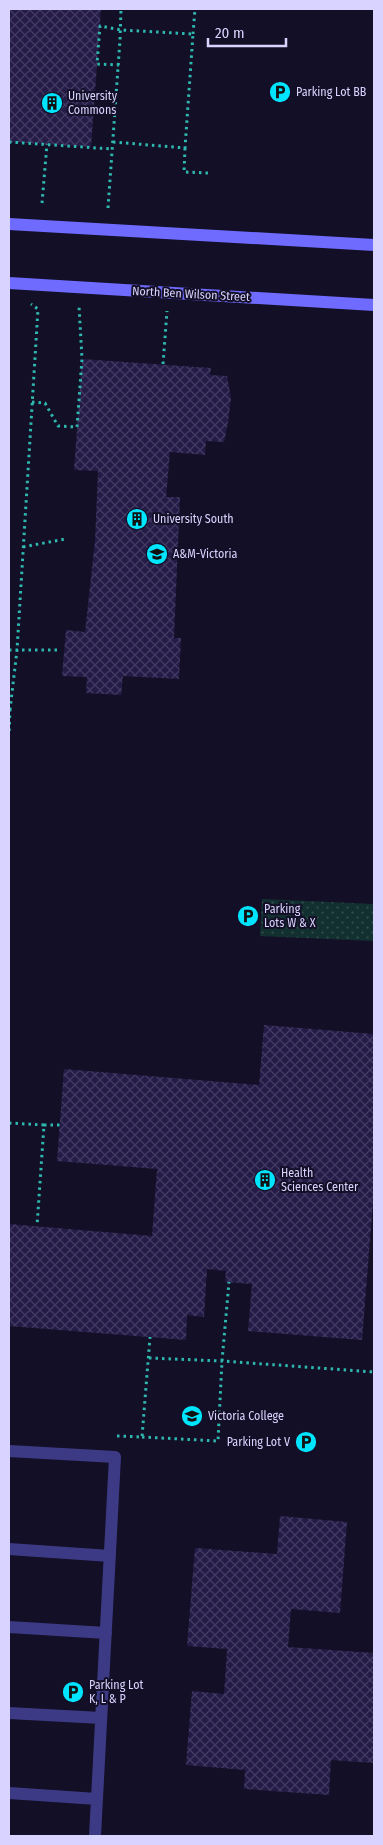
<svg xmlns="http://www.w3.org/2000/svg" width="383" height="1845" font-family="'Fira Sans Condensed',sans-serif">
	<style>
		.grass { fill: url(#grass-dots) }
		.building { fill: url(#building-cross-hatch) }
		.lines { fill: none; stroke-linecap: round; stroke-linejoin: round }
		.path { stroke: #2fb8b0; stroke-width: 3; stroke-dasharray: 2.5 4; stroke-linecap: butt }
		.service { stroke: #3d3a85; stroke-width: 12 }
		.secondary { stroke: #6f6bff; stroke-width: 12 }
		.labels { text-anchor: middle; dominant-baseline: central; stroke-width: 4; stroke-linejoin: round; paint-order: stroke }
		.poi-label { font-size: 12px; fill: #d9d4ff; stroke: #130f26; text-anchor: start }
		.street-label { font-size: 12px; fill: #d9d4ff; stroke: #130f26 }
	</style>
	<defs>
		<pattern id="grass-dots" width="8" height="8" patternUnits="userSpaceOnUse" patternTransform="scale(1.25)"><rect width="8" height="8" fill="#12302f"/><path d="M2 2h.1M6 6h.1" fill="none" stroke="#344d4e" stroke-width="1.8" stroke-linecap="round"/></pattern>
		<pattern id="building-cross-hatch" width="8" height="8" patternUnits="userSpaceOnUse" patternTransform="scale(1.25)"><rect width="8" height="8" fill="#241b47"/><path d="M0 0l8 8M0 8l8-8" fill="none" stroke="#433b63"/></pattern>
	</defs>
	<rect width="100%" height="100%" fill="#130f26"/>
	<!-- grass -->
	<path class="grass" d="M262,899L374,904V941L260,936Z"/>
	<!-- building -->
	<path class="building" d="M9,9H101L91,147L9,142Z
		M82,359L211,368L210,375L227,376L231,398L228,423L224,442L206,441L205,455L170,452L166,497H180L174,638H181L179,679L123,676L121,695L86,693L87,677L62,676L66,630L85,632L95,541L98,471L74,470Z
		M264,1025L374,1034V1190L362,1340L248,1331L252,1284L225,1282L226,1271L207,1269L204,1317L187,1315L186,1340L9,1326V1224L152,1236L157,1169L57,1161L64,1069L259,1085Z
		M280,1516L347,1522L340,1613L291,1609L288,1647L374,1653V1763L331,1760L329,1795L244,1789L245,1770L186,1765L192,1691L224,1694L227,1649L187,1646L195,1548L277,1554Z"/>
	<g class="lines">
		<!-- path -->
		<path class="path" d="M193,34L195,9
			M9,142L112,149
			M113,142L185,148L193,34L121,30L100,26L97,64L119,65
			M185,148L184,172L208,173
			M42,203L47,144
			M108,208L120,40L121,9
			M163,364L167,311
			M32,402L45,403L58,426L77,427L82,359L79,306
			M23,547L65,539
			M9,650H59
			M9,710H10L9,735
			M10,710L17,650L38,309L31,304
			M9,1123L44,1125L37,1226
			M44,1125H60
			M149,1358L222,1361L374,1372
			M117,1436L142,1437L150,1337
			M142,1437L218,1441L222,1361L229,1282"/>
		<!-- service -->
		<path class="service" d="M9,1451L115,1457L95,1836
			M9,1549L110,1556
			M9,1627L106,1633
			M9,1713L101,1718
			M9,1793L97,1799"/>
		<!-- secondary -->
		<path class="secondary" d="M9,224L374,245
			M9,283L374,305"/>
	</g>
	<!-- icons -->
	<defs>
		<g id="parking-disc" transform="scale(1.125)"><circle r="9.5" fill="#00e5ff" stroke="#130f26"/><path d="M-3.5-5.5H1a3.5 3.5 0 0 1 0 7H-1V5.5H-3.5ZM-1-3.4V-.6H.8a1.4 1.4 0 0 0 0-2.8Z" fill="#111"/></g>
		<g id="building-disc" transform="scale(1.125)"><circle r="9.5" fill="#00e5ff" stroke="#130f26"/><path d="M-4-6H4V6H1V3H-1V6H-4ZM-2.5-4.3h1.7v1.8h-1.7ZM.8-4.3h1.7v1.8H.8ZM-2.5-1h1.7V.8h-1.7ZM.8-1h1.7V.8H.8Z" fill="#111"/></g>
		<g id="university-disc" transform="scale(1.125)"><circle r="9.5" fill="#00e5ff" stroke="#130f26"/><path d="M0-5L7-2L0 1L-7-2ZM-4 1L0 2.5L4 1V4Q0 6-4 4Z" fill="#111"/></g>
	</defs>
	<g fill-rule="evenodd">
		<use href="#parking-disc" x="280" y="92"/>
		<use href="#building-disc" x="52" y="103"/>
		<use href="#building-disc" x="137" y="519"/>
		<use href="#university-disc" x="157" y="554"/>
		<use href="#parking-disc" x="248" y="916"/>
		<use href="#building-disc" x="265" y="1180"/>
		<use href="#university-disc" x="192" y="1416"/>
		<use href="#parking-disc" x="306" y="1442"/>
		<use href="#parking-disc" x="73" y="1692"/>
	</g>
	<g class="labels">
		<!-- poi labels -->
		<g class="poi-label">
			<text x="296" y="92">Parking Lot BB</text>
			<text x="68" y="96">University<tspan x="68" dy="14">Commons</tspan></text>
			<text x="153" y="519">University South</text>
			<text x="173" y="554">A&amp;M-Victoria</text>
			<text x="264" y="909">Parking<tspan x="264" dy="14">Lots W &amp; X</tspan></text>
			<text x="281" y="1173">Health<tspan x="281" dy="14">Sciences Center</tspan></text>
			<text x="208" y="1416">Victoria College</text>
			<text x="290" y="1442" text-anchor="end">Parking Lot V</text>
			<text x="89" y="1685">Parking Lot<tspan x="89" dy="14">K, L &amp; P</tspan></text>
		</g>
		<!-- street labels -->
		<g class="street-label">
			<text transform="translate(191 294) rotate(3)">North Ben Wilson Street</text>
		</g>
	</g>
	<!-- border -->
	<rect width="383" height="1845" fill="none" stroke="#d9d4ff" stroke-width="20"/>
	<!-- scale -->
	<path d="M208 38v8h78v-8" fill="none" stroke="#d9d4ff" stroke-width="2.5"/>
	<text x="215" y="38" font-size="15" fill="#d9d4ff" stroke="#130f26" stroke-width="4" paint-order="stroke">20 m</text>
</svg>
